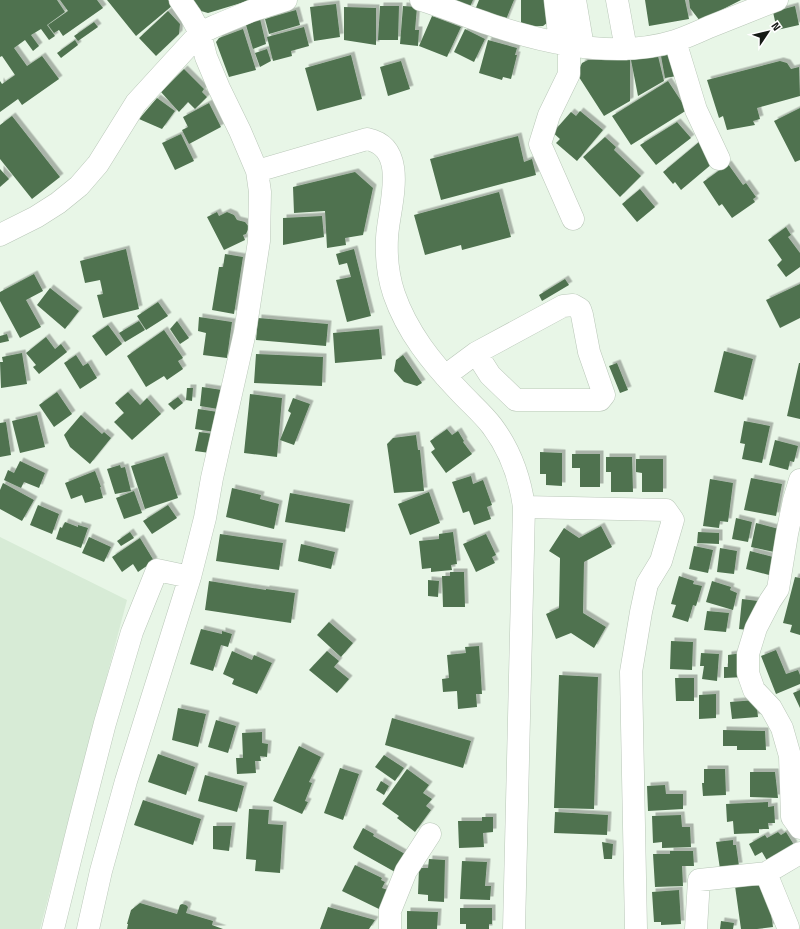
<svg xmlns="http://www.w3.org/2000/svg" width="800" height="929" font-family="'Titillium Web',sans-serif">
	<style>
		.built { fill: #d7ebd6 }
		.building { fill: #4f724f; filter: url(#shadow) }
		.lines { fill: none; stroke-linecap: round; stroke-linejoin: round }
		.minor-casing { stroke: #b9c7b8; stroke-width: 23 }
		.minor { stroke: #fff; stroke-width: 22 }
	</style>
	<defs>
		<filter id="shadow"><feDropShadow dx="3.5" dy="-3.5" stdDeviation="0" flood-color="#0004"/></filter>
	</defs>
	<rect width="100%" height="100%" fill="#e8f6e7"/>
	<!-- built -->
	<path class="built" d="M0,537L127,600L40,929H0Z"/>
	<!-- building -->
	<path class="building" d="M0,0H57L65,12L47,25L55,36L49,40L41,29L31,35L39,46L33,51L25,40L14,48L27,66L42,56L59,79L22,105L18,99L0,112V81L2,84L15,75L2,56L0,57Z
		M60,0H97L103,8L63,36L59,30L54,33L48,25L68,11Z
		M107,0H168L173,5L136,36Z
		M193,0H251L208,13L201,11Z
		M444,0H473L469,9Z
		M479,0H514L505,22L475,10Z
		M521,0H547V23L543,26L521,27Z
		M645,0H685L689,19L649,26Z
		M689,0H741L700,21L690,8Z
		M336,4L340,37L314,41L310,7Z
		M380,6H399L398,40H378Z
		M403,6L417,7L415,30H419L418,46L400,44Z
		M795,6L799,25L777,30L773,12Z
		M344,7L376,8V45L344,40Z
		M296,10L300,25L269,34L265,19Z
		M168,11L180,24L179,34L156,56L139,38Z
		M432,16L461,27L447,57L419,46Z
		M260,19L266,44L253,49L246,25Z
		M94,22L98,27L78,41L74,36Z
		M304,27L309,46L291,51L292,56L273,61L267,37Z
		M243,29L256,70L229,77L216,42L219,38Z
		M465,29L485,39L474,62L454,52Z
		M75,40L78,45L61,58L57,53Z
		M488,40L517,48L515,55H517L511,79L503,77L502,80L479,73Z
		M267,49L271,61L260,67L255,53Z
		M673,54L677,76L665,78L661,56Z
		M351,55L362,99L317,111L305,68Z
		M658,56L664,81L638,96L631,60Z
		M588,60H630V101L604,116L577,74L582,63Z
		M401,61L410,89L388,96L380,67Z
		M780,61L787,63L791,69L799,67L800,96L757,108L760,119L753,121L755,125L727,130L723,116L719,118L707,80Z
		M184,69L204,89L202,92L207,97L195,109L188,102L179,112L161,92Z
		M668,81L687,110L631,145L612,116Z
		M157,98L175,111L162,129L139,119Z
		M209,103L221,127L189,144L182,130L188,127L183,117Z
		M800,108V160L795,162L774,121Z
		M580,111L603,130L577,161L556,143L560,139L550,130L556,129L571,112L576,116Z
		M12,116L60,177L32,199L0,159V125Z
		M677,122L691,138L656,165L640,145Z
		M181,134L194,161L175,170L162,143Z
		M518,136L524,162L532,159L536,175L441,200L430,159Z
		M605,137L616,147L614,150L641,176L620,197L583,157Z
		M699,142L713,163L681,190L675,182L673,184L663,172Z
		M728,164L743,185L746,183L756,197L753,199L755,202L732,218L722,204L719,206L703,182Z
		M0,169L9,179L0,187Z
		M355,172L373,188L363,235L345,238L346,245L327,248L325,211L294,213L293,187Z
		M640,189L655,207L637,222L622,204Z
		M499,192L511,237L462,250L461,245L425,255L414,215Z
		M217,212L219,216L227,212L234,215L237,220L245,222L249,227L246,234L243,235L245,240L224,250L207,217Z
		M322,216L324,237L283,245V218Z
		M786,227L791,235L788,237L800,253V267L786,277L777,265L782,260L768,240Z
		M126,249L139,309L103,318L97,295L103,294L100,280L85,283L80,261Z
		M354,249L371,316L347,322L336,280L351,277L347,263L339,265L336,254Z
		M225,254L243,257L234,314L212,310L219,267H223Z
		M34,274L43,291L26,300L41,327L20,338L0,301V292Z
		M565,279L569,285L542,301L539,295Z
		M800,284V318L780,328L766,300Z
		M50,288L79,311L65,329L37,305Z
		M158,302L168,316L146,330L137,316Z
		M199,317L232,322L227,358L203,355L206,333L198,331Z
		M258,318L328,324L326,346L256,340Z
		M139,321L145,330L125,342L119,333Z
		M177,321L189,338L180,344L170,329Z
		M108,325L122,344L106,356L92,336Z
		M379,329L382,359L335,363L333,333Z
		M164,330L183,358L178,361L183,369L167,380L164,376L146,387L127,356Z
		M7,334L9,341L0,343V336Z
		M46,337L55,349L61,344L67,352L39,374L33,367L36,365L26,353Z
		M724,351L753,359L743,400L714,392Z
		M22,353L27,384L1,388L0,362H3L2,357Z
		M256,354L323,357L322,386L254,383Z
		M76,355L83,366L88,363L97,378L80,389L64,363Z
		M403,355L422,383L417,386L404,382L394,371L396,360Z
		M617,363L628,390L620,393L609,366Z
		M799,363H800V419L787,416Z
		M202,387L222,390L218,409L200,406Z
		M187,388H193L192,401L186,400Z
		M57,392L72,414L54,427L39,405Z
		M128,392L140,405L147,398L161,414L132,440L114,422L124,413L115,403Z
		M250,394L282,398L277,457L244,453Z
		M178,397L183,403L174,410L168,404Z
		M293,398L310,404L294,445L280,440L291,413L288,411Z
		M198,409L218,412L215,432L195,429Z
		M37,415L45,447L20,453L12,421Z
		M81,415L102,434L104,432L111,438L90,464L70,447L64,435Z
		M744,421L770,426L762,463L742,459L745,444L740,443Z
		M6,422L11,455L0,457V423Z
		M447,429L452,435L458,431L464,441L463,442L472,454L446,473L431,452L435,449L430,441Z
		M199,432L214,434L210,453L195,451Z
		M416,435L418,450H420L424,491L394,493L387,444L393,438Z
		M775,440L798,446L794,462L790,461L788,470L769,465Z
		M540,452L562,453V486L546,485V474H540Z
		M572,454H600V487H580V468H572Z
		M164,456L178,498L145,509L131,466Z
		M606,457H632L633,492H611V472H606Z
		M636,459H663V492H642V473L636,472Z
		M20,461L45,473L39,488L24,482L21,488L4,480L8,470L14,473Z
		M120,465L121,468L125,467L131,491L115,494L107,469Z
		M95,471L101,487H100L103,498L85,503L82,495L71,499L65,483Z
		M471,476L473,484L483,480L492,505L487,507L491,519L474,525L469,511L463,513L452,482Z
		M751,478L782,484L776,516L744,510Z
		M710,479L733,483L728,522L720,521L719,528L703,526Z
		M3,483L34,500L22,521L0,509V490Z
		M232,488L261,495L260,499L279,504L274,529L226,517Z
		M134,491L142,513L124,519L116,498Z
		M429,492L440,523L410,535L398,504Z
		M290,493L350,504L345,532L285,522Z
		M38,505L59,514L52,534L30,525Z
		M168,505L177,518L152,534L143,521Z
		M736,518L752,522L748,542L732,539Z
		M65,522L78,527V525L88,528L81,548L56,539L60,527L62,528Z
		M756,523L779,529L774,552L751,547Z
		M601,526L612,547L584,562L583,613L606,627L594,648L571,633L556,639L546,614L559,608L560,558L549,551L564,528L579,538Z
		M130,532L134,538L121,546L117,541Z
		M453,532L457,564L451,565L452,570L431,572V568L422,569L419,541L439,539V534Z
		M698,532L719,533V544L697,543Z
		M220,534L283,543L279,570L216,561Z
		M486,534L496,555L492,557L495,563L476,572L463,544Z
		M89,537L111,547L104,562L82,553Z
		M140,538L154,561L138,572L133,564L122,572L112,557Z
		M301,544L335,552L331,569L298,561Z
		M694,546L713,550L708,573L689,569Z
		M720,548L737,551L734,574L717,572Z
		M750,551L773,557L769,575L746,569Z
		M450,572H464L465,607H443L442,576H450Z
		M679,576L694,581L693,584L702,586L696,606L693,605L688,622L672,617L676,605L671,604Z
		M795,577L800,578V635L790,632L792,625L783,623Z
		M428,580L439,581L438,597L428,596Z
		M209,581L266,590V589L295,593L291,623L205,610Z
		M712,581L731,587L730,590L737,593L733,610L706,602Z
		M742,599L758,601L755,631L739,629Z
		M707,611L729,613L726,632L704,630Z
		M329,622L353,643L341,657L317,635Z
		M201,629L222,634V631L232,634L228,647L221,645L213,671L190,664Z
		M671,641L693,642L692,670L670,669Z
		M479,646L482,694H476L477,707L458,709L457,691L443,692L442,679L449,678L447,655L466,653L465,647Z
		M776,650L786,674L798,670L800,675V684L776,694L761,656Z
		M232,651L252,660L254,655L272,663L257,694L232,684L234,679L223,674Z
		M327,651L339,661L334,667L349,679L337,693L309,670Z
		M701,653L719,654L717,681L702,679L704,666H700Z
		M743,653L745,677L724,678V667H728V655Z
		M559,675L598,677L594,809L554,808Z
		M675,678H694V701H676Z
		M800,690V708L793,693Z
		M716,694V718L699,719V695Z
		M756,700L758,717L732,719L730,702Z
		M178,708L206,714L198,747L172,740Z
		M392,718L471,741L463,768L385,745Z
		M216,720L236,726L228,753L208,747Z
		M723,730L765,731L766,750H737V746H723Z
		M262,732V743L268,744L267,757L260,756L261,761H255L256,773L237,774L236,758H243L242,733Z
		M299,746L321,757L309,782L312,783L305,801L308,802L302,814L273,801Z
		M158,754L195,767L186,795L148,782Z
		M384,755L404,768L395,781L375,767Z
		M340,768L359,774L343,820L324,813Z
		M407,769L429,785L423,793L432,799L426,806L431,810L415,832L397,818L399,816L382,804Z
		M704,769H725L726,795L703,796L702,783H704Z
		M750,772H775L778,798L750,797Z
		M205,775L244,786L237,812L198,801Z
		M381,781L389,786L384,795L376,790Z
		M665,785L666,794H683V809L648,811L647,786Z
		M143,800L201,819L193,845L134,825Z
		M768,802V807L774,806L775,823H768L769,829H759V833L734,834L733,821L727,822L726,804Z
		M249,809L269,810L268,824L283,825L280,873L255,871L256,860L246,859Z
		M555,812L608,815L607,835L554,833Z
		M681,815L682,827H690L691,847L662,848V842L653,843L652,816Z
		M482,817H493V832L483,833L484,847L459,848L458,821H482Z
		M213,826H232L229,851L213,849Z
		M363,828L374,834L373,836L405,854L395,872L354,849L353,847Z
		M778,832L781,835L786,832L794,845L769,864L762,852L755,856L749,844L765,835L767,838Z
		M733,840V845H736L739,866L720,869L716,842Z
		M602,842L613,844L612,859H604Z
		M670,851H693L694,866H682L683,886L655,887L653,854H670Z
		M429,859L445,860L444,902L428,901V895L418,894L419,868H428Z
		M462,861L487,862L485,886H491L490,900L460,899Z
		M355,865L382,878L381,880L385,882L382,888L388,890L379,909L342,891Z
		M760,882L767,888L773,927L757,929H741L735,886Z
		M679,890L681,924L661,925V922H654L652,892Z
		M140,903L177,914L180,905L182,904L186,905L188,907L186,913L213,921L212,925L223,929H127L128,924H127L131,910Z
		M328,907L375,920L369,929H320Z
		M460,908H492V924H489V929H466V924H460Z
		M407,911L438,912L437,929H407Z
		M721,921L734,923L733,929H720Z"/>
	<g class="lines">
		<!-- minor casing -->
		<g class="minor-casing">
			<path id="minor" d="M421,0C448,8 474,20 501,28C554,45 621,58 675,41C687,37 698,32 709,27C732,18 754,9 777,0
				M555,0L560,43
				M575,0L583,47
				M617,0L626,49
				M675,41L696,110L719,159
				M569,45V74L549,115L540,144L573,219
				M257,171L367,139C411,148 388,209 387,238C386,257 388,276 394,294C407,332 432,363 459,391C470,403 483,414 492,426C510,450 520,478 524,507L514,929
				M0,235L36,217L58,203L79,186L98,164L136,103L200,33L215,26L251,11L286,0
				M445,376L476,353L563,306L573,305L580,309L582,315L589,352L604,395L600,400H516L490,375L476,353
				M800,480L794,500L787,534L778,589L770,601L756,628L748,654V673L754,690L771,708L782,728L790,756L792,817L800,828
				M524,507L666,510L673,520L661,561L647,584L641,612L631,672L636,929
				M766,873L788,927
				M53,929L80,820L105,723L132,632L157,570L190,577
				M88,929L101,871L126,781L190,577L205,518L212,478L245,332L259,241L260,192L257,171L240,131L219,88L206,57L200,33L191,16L180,0
				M390,929V911L406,871L430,834
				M696,929L699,880L766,873L800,853"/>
		</g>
		<!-- minor -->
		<use href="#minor" class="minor"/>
	</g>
	<!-- north arrow -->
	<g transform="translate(768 32) rotate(55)" stroke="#ffffff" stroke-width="3" paint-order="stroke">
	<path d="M0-3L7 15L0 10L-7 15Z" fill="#151a15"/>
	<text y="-6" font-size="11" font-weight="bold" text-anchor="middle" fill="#151a15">N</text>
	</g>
</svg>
